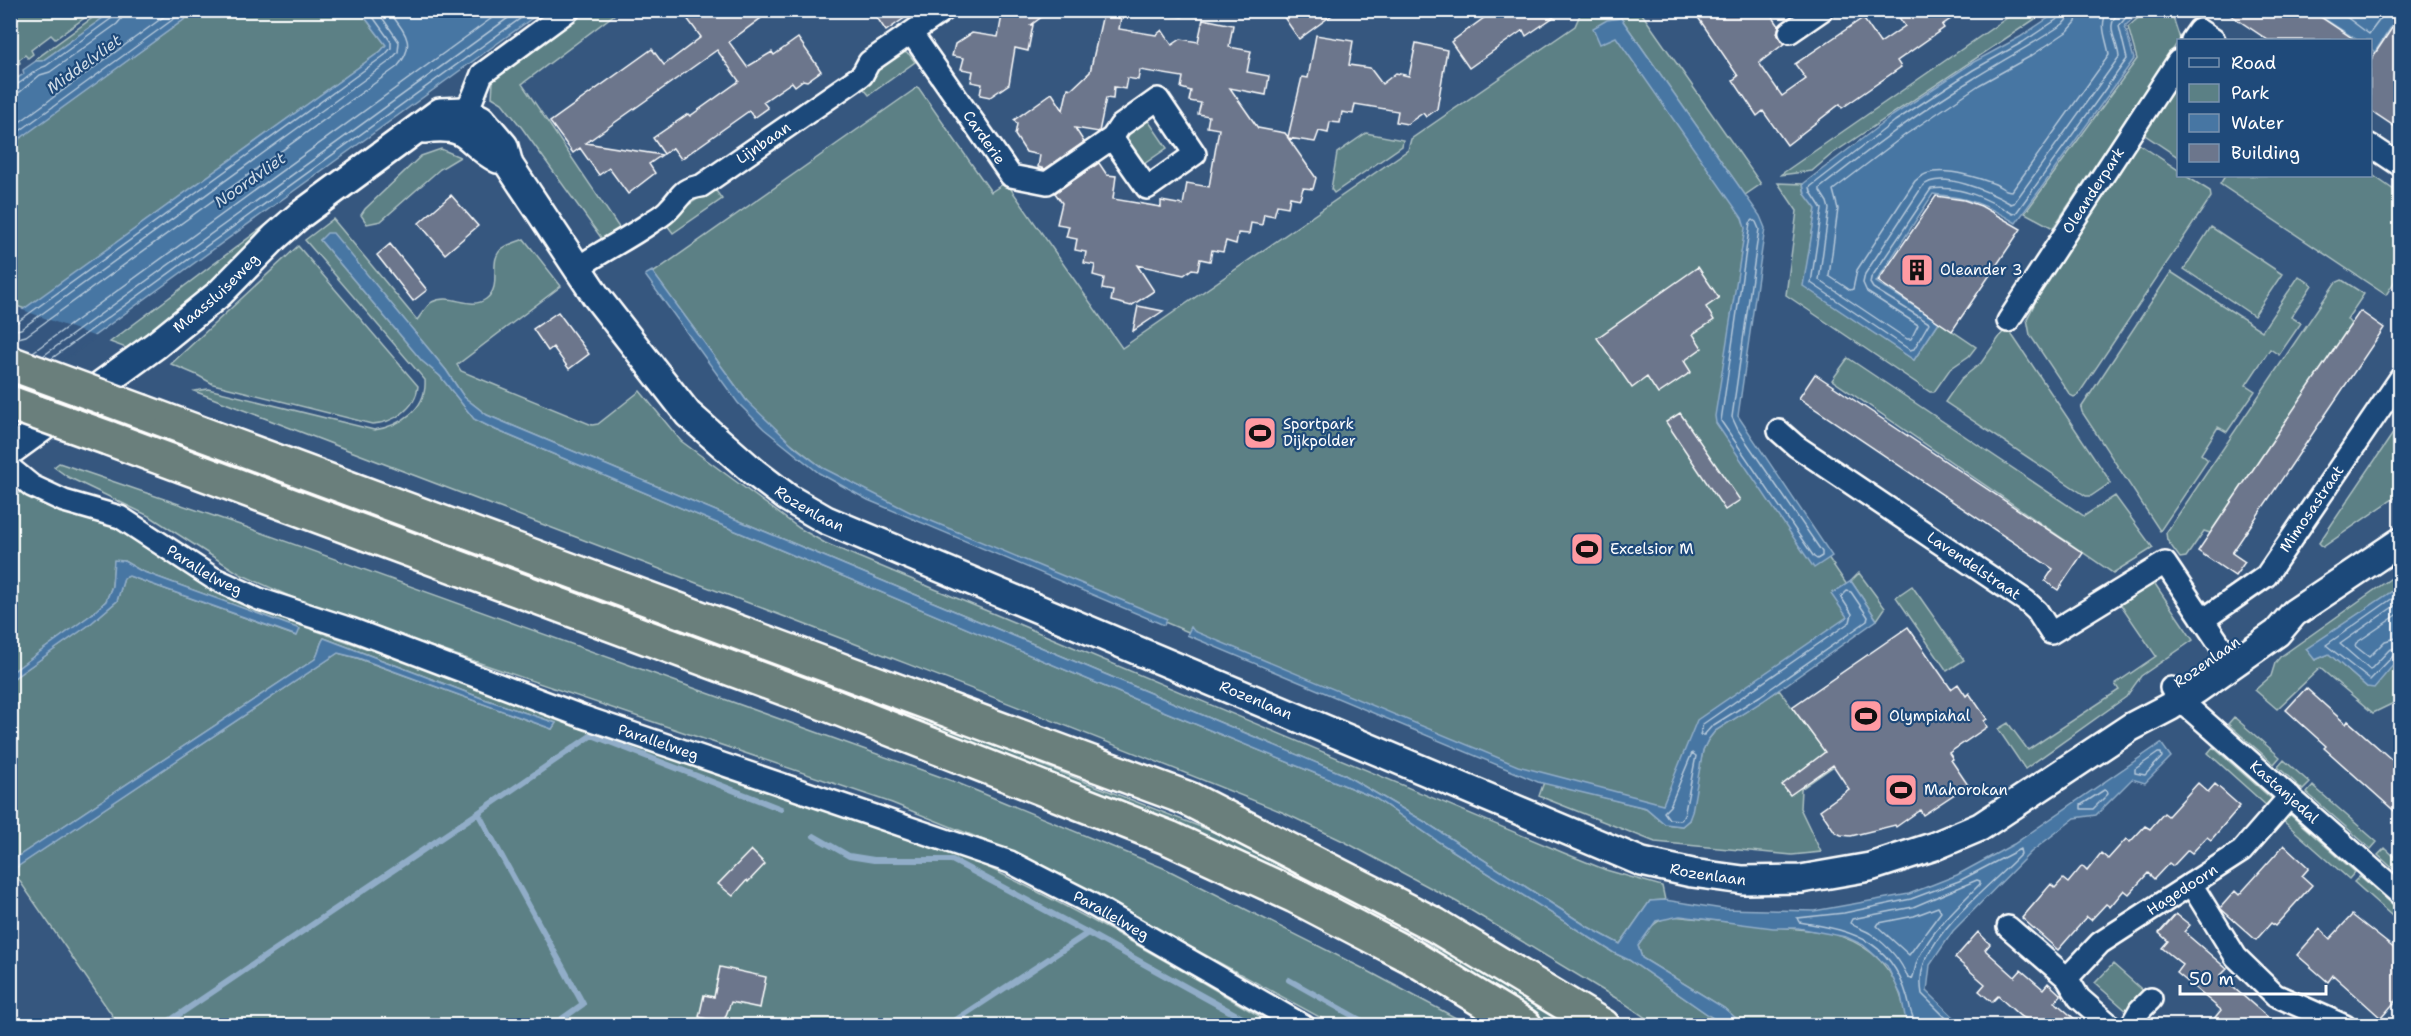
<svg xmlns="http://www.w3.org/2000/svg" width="2411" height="1036" font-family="'Shantell Sans',sans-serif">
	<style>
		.green { fill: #5b8085; stroke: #adc0c2; stroke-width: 1.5 }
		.water { fill: #4776a3; stroke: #91adc8; stroke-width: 1.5 }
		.pier { fill: #36577f }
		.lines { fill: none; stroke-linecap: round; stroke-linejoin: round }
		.shore { stroke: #b5c8da; stroke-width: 1.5 }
		.stream { stroke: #91adc8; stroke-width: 6 }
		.building { fill: #6c768c; stroke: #fff; stroke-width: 1.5 }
		.minor-casing { stroke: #fff; stroke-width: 26 }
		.tertiary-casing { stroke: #fff; stroke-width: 32 }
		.motorway-casing { stroke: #fff; stroke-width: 38 }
		.minor { stroke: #1f4a7a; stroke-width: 21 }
		.tertiary { stroke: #1f4a7a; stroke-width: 27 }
		.motorway { stroke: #6b7f7c; stroke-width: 33 }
		.motorway-bridge-casing { stroke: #fff; stroke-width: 38; stroke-linecap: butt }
		.motorway-bridge { stroke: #6b7f7c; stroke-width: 33 }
		.labels { text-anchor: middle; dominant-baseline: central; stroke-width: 4.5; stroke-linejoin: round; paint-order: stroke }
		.street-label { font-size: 15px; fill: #fff; stroke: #1f4a7a }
		.poi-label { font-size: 15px; fill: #fff; stroke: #1f4a7a; text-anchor: start }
		.water-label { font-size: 16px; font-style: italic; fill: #d1dde8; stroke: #1f4a7a }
	</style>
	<rect width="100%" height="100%" fill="#36577f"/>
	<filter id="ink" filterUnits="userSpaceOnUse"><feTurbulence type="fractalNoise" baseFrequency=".0167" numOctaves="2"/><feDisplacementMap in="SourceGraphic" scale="12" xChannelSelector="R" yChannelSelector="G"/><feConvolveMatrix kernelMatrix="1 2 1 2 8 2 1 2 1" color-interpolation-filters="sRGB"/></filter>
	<g filter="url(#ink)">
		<!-- green -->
		<path class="green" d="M11,10H94V11L55,39L51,35L31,50L33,54L28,58L25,55L19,60L20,63L11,69Z
			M1582,10L1640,11L1761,184L1745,195L1621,18L1616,28L1755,226L1731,414L1868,616L1701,727L1669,812L1521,771L899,511L838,480L760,419L653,273L918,87L991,192L1006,182L1122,348L1408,150L1411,139L1575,26Z
			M102,11H113L42,61H36V59Z
			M196,11H360L386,45L381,51L25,309L11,304L10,145Z
			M580,11H619L522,84L620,229L608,238L602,239L522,128L502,103L492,97L493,82L497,71Z
			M1158,11H1191L1182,17L1160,13Z
			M2017,11H2047L1832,154L1812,171L1780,175Z
			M2146,11H2171L2180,39L2053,228L2025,213L2137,59L2128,27Z
			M895,51L898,55L904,52L909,54L915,62L869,95L860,84L874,66Z
			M2178,79V157L2142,133Z
			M1145,116L1167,148L1141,166L1121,140Z
			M1366,133L1403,140L1402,146L1334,193L1331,189L1337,153Z
			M2136,142L2178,170V176H2186L2210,191L2211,197L2078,395L2074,397L2070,395L2030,335L2027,319L2038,297L2034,294Z
			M441,149L460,157L440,169L381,221L367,224L361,215L365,209L421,156Z
			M2371,174L2394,190L2400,182V273L2386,295L2220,184L2225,176Z
			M1778,183L1803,184L1805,194L1816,208L1804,286L1914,360L1939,322L1976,347L1969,356L1950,369L1934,392H1930L1786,295L1797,211Z
			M714,188L722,199L673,233L664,221Z
			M275,218L278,221L228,270L134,351L110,342Z
			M333,219L417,320C421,315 426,306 432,302C451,292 470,311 486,299C504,286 486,260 503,248C509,244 517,242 524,239L561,286L457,365L461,371L592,425L598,424L640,391L681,441L799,528L825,543L1564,853L1606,870L1662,886L1665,900L1650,901L1620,944L1588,927L1425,822L1343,774L487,415L464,397L446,370L333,234L320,240L422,361L440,376L474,419L496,430L1139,701L1375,798L1439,842L1614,953L1629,960L1723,1025H1656L1624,1003L1457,902L1345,842L1282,812C922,666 557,531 194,391L208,389L374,430C400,426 427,409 425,380L305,240Z
			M2211,227L2282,274L2254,316L2184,269Z
			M298,246L418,386C416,409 393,423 372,424L213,384L197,375L171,364Z
			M2171,272L2262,331L2299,276L2312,285L2291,317L2301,323L2279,355L2270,349L2246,385L2255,391L2227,432L2218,427L2201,454L2208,460L2160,531L2082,412L2081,408Z
			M2342,280L2364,294L2347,319L2351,324L2210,533L2204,531L2186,557L2180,558L2167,540L2166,533L2335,283Z
			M2003,332H2010L2012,335L2110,481V483L2091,496H2086L1945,402L1961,379L1981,363Z
			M1848,358L2084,516L2115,496L2153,548L2113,573L1832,380Z
			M2400,423V494L2323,547L2319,543Z
			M125,427L789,666L1216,833L1543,1004L1575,1025H1550L1531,1011L1342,905L120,431Z
			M59,463L243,526L955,782L1166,869L1366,970L1469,1025H1334L1026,857L892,803L309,605L240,574L151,517L68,477L54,467Z
			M26,488L148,540L228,597L259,611L957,853C1067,903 1171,963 1274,1025H119L12,870L338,653L357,658L552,729L556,723L484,699L324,638C319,644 320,652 315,659L11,861V680L89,625L117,601L124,578L129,576L296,636L299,629L141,571L124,561H114L112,586L106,601L92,614L11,673V500Z
			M2400,572V586L2307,649L2315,660L2329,654L2367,687H2373L2400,657V700L2373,713L2320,668L2277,709L2255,690L2271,676L2275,663L2280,657Z
			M1859,573L1885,608L1877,620L1851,581Z
			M2153,581L2193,640L2141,676L2126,697L2025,769L1998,729L2008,723L2028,750L2119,690L2115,684L2156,656L2119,602Z
			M1912,586L1964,660L1947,671L1896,597Z
			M1779,690L1835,765L1801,789L1800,808L1821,852L1792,855L1655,842L1539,796L1544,782L1646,808L1665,824L1682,826L1689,820L1703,750L1708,740L1715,731Z
			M2234,717L2280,757L2274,764L2228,724Z
			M2213,747L2273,800L2267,806L2208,753Z
			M2284,760L2310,783L2303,790L2278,767Z
			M2313,786L2377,842L2371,849L2307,793Z
			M2288,813L2355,872L2349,879L2282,820Z
			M2385,848L2400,862V875L2378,855Z
			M2360,876L2400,911V923L2354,882Z
			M1672,916L1827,932C1862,941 1888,959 1900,994C1904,1005 1905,1015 1910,1025H1744L1724,1008L1642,958L1638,946C1648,930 1652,921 1672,916Z
			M2113,964L2147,994L2130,1014L2095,983Z"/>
		<!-- water -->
		<path class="water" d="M113,11H196L11,145V82L24,74L23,70L36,61H42Z
			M360,11H542L11,396L10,319L381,51L386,45Z
			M2059,11H2141L2125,26L2134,59L2016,223C1985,204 1970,198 1933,194L1876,282L1939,322L1914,360L1803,286L1816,209L1805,194L1803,184L1892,116L1972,63L2020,37Z
			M2312,11H2400V22L2395,21L2375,52L2371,49L2370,40H2357Z
			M1621,18L1760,216L1765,228L1738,416L1832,556L1814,568L1716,423L1715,416L1745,228L1742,218L1616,37L1600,44L1593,28L1607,20Z
			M327,233H333L446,370L464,397L487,415L1343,774L1425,822L1588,927L1620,944L1650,901L1665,900L1723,909L1814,911L1909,894L1957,875L2014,844L2161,743L2171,757L2145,783L2132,779L2096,815L2075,818L2031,852L1953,931L1930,965L1927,991L1962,1025H1910L1905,1016L1901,995L1887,966L1863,945L1846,937L1798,928H1773L1680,916L1656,921L1638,946L1642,958L1724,1008L1744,1025H1723L1629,960L1614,953L1439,842L1375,798L1139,701L496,430L474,419L440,376L422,361L320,240Z
			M652,271L746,400L796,448L823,468L912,513L1167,619L1164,625L868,500L819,473L764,429L738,403L645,275Z
			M114,560L124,561L141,571L300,629L297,636L129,576L124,578L117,601L89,625L11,680V673L92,614L106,601L112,586Z
			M1851,581L1877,620L1763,701L1715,731L1708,740L1703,750L1692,812L1689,820L1682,826L1665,824L1646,808L1538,782L1187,635L1191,627L1194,631L1518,766L1663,804L1697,720L1847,617L1831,594Z
			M2400,586V657L2374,688L2367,687L2329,654L2315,660L2306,649Z
			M324,638L484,699L556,723L552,729L358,658L338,653L11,871V861L315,659C320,652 319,644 324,638Z"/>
		<!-- pier -->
		<path class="pier" d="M20,309L96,337L10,399V316Z"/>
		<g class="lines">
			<!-- shore -->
			<path class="shore" d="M2061,10L2059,18L2023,42L1973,70L1895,121L1810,187L1811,192L1822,209L1811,283L1910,350L1914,349L1929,323L1873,288L1870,283L1871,278L1931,189C1960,185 1988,199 2013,214L2016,213L2127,59L2119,26L2132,10
				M2069,10L2068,18L2063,24C2034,44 2003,60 1973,79C1920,111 1870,149 1820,188V191L1827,202L1829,209L1819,280L1907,339H1911L1918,325L1867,292L1863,283L1865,274L1922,187C1939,168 1992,193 2011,204L2014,203L2119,57C2117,37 2103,27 2121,10
				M2078,10L2076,22L2068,31L2031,56L1979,85L1905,135L1833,190L1838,209L1829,276L1850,290L1853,289L1857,270L1915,181C1932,162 1974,176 1995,184C2001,187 2005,191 2012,191L2109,55C2107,39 2098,26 2108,10
				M2337,10L2369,34L2387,10
				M10,87C25,84 31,70 46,66L112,18L116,10
				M10,94L20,92L40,75L50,72L117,24L122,18L123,10
				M10,129L173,10
				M10,138L186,10
				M1753,220L1756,222L1759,229L1732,417L1738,430L1822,552V556L1817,559L1814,557L1721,421L1750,223Z
				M10,324L16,323L385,55L391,48V42L368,10
				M10,331L21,329L390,61L398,52L399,42L377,10
				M10,340L26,336L397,67C418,43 404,32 388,10
				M33,352L503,10
				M43,356L519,10
				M51,359L532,10
				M1847,591L1851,592L1868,617L1867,621L1760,696L1712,726L1704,735H1700L1703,724L1850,622L1852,614L1841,597Z
				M2400,593L2326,645L2370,680L2394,655L2400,654
				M2400,602L2340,644L2370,670L2389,650L2400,646
				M2400,613L2356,643L2355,646L2369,657L2385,641L2400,637
				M1692,753L1696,756L1684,816L1680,820L1669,819L1664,812L1670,806Z
				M2158,753H2161L2162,757L2145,775L2135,773V769Z
				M2104,790L2107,791L2108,794L2093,809H2081V805Z
				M1977,880L1980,881V884C1958,906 1933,929 1919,957C1915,964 1915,973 1912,979L1908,978C1901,960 1887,945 1871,934C1864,929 1856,928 1850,923L1852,919L1913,907Z
				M1938,907L1941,912L1909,955L1877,926L1879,923L1914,916Z
				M1915,1026C1915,1019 1911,1014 1910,1008C1896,943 1858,931 1799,922L1797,918L1844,913L1911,899L1959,881L2020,849L2021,854C1991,885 1943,921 1925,961C1921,971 1920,983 1922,994L1954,1026"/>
			<!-- stream -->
			<path class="stream" d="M814,836L849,856L874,860H952L1088,933
				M1289,980L1371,1026
				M1242,1018L1256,1026
				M162,1026L478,813
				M552,1026L583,1004L478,813L592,735L781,809
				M947,1026L1088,933L1242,1018L1231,1026"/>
		</g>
		<!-- building -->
		<path class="building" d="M681,10H772L729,42L747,67L772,52L774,55L798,38L821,71L807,81L803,80L795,86L792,82L763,102L768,108L754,118L749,111L681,159L673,148L664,154L653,138L688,114L690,116L739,81L717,50L586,143L662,155L649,164L655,173L628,194L609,168L599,175L580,148L573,153L550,122L652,49L664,65L701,37Z
			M872,10H916L886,31Z
			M1003,10H1051L1031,25H1033L1028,51L1015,48L1009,84L990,97L980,95L982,84L971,82L973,71L961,69L964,58L952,56L955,44L972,33L998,37Z
			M1279,10H1339L1299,39Z
			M1495,10H1564L1526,36L1523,30L1469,68L1451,42Z
			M1693,10H1768L1779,26L1777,34L1785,43L1759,63L1782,96L1806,79L1795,64L1863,18L1880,43L1905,26L1894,10H1964L1942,25L1944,28L1897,61L1901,67L1842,108L1840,104L1787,145L1763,111L1757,116L1733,80L1738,76Z
			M2223,10H2310L2355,40H2268Z
			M1103,14L1121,18L1119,29L1156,35L1162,30L1172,45L1181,39L1198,42L1203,19L1233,25L1229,47L1251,51L1247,72L1269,76L1266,95L1230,88L1258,128L1285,133L1288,137L1302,77L1308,78L1316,35L1353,41L1349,65L1370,68L1382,84L1396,73L1409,76L1416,43L1447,50L1437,109L1426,117L1423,113L1407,124L1396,122L1398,111L1355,104L1353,114L1342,112L1340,123L1330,122L1328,133L1319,131L1315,142L1288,138L1316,178L1313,189L1303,188L1300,199L1290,197L1288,207L1277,205L1274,216L1264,214L1262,225L1251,223L1249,234L1238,233L1236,244L1226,241L1223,252L1212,250L1210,261L1200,259L1198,270L1192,269L1184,275L1137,265L1154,291L1131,306L1111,301L1113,291L1102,289L1104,278L1093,275L1095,265L1084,263L1086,252L1075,250L1077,239L1066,237L1069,226L1057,224L1062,203L1055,193L1099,163L1107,175L1116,176L1113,199L1161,207V201L1183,205L1187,183L1209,187L1219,129L1207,127L1209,116L1198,114L1201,103L1189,101L1191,91L1181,88L1183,77L1140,70L1138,80L1127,78L1125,89L1114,87L1113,99L1106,98L1099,132L1075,128L1084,142L1045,169L1038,167L1040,155L1026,152L1015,135L1017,124L1014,120L1052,93L1063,110L1068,88L1072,89L1090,72Z
			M2400,16V130L2370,110V61Z
			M451,195L478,226L445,254L419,223Z
			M1936,196L1964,200L1981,206L2021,229L1952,331L1878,281Z
			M390,244L427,290L413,301L377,255Z
			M1698,267L1719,298L1706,307L1714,320L1693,334L1702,348L1684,361L1691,372L1658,394L1647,377L1632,388L1597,338Z
			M1138,306L1163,311L1133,331Z
			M2360,311L2384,328L2232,553L2245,562L2235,576L2198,551Z
			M558,312L589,354L569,369L553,347L548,351L533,329Z
			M1815,374L2083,553L2058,590L2045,581L2053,569L1799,398Z
			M1680,413L1740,500L1725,510L1666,422Z
			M1908,627L1951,689L1958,684L1966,696L1969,693L1987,719L1984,721L1987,727L1949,753L1953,759L1951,760L1968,785L1923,815L1920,810L1896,827L1895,825L1851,836L1841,835L1835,832L1820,810L1849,789L1833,765L1790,795L1782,785L1825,752L1792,707Z
			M2306,688L2346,724L2348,721L2400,767V816L2324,748L2326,746L2286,710Z
			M2198,783L2208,792L2215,784L2240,806L2211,840L2207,837L2192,853L2188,850L2173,866L2169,863L2154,879L2148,873L2129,894L2124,890L2110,907L2106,904L2091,920L2087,917L2058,950L2022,918L2051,884L2055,888L2063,879L2068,883L2082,866L2087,871L2101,853L2108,859L2126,839L2130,842L2145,826L2150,829L2164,813L2168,816Z
			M2284,845L2309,868L2302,876L2312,885L2275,926L2271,923L2256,940L2220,908L2235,891L2239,895Z
			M751,850L765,864L748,882L747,880L733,896L718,884Z
			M2176,914L2190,925L2184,932L2227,969L2220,976L2278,1026H2208L2221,1010L2177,973L2183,965L2162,948L2168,941L2159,933Z
			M2352,915L2400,953V996L2381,1018L2333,975L2328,982L2297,955L2320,929L2330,939Z
			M1978,932L1990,944L1985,950L2015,977L2021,970L2043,989L2048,983L2061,995L2055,1002L2083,1026H2042L2020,1016L1998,996L1992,1002L1979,991L1985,984L1955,958Z
			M720,967L766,977L760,1008L731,1002L723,1023L699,1017L704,995L714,997Z"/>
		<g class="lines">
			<!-- minor casing -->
			<g class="minor-casing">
				<g id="minor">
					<path d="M1790,32L1822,10"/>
					<path id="s1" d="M912,34L1011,176L1047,183L1112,138L1120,126L1158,99L1195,154L1147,188L1112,138"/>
					<path d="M2192,40L2199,30L2214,40"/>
					<path d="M459,122L473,97L482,74L569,10"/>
					<path d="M2370,145L2400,165"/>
					<path id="s2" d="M579,267C602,251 627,239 650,223C656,219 664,215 669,209C682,196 680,189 701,186L862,75L869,62L944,10"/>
					<path id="s3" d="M2008,321L2178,61"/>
					<path id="s4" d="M1779,431L1796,446L2026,601L2037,611L2051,633L2165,563L2233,664"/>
					<path id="s5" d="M10,468L32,486L64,501L120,517L213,578L259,599L351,629L581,716L1010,862L1088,902L1304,1026"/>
					<path id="s6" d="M2203,620L2266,576L2400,379"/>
					<path id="s7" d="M2171,688L2180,700L2400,894"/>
					<path d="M2191,884L2236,957L2275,995L2345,1026"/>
					<path d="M2008,927L2067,978L2079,998L2111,1026"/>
					<path id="s8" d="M2067,978L2100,943L2242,851L2290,796"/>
					<path d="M2131,1026L2140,1010L2151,999"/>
				</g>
			</g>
			<!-- tertiary casing -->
			<g class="tertiary-casing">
				<g id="tertiary">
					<path d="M424,129C472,123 464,141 498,159"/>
					<path id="s9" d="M10,451L156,345L219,294L275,237L300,215L440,112L465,111L481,119L504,146L509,165L596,296L688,414L754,472L788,498L826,520L1642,862L1692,873L1743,880L1801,879L1870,867L1935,846L1980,827L2131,727L2171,706L2196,690L2277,633L2294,613L2400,542"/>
				</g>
			</g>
			<!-- motorway casing -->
			<g class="motorway-casing">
				<path id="motorway" d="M143,412L1189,799L1435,925L1603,1026
					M108,438L832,706L1169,838L1295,896L1412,957L1525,1026"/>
			</g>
			<!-- minor -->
			<use href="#minor" class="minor"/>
			<!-- tertiary -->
			<use href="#tertiary" class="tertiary"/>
			<!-- motorway -->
			<use href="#motorway" class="motorway"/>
			<!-- motorway-bridge casing -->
			<g class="motorway-bridge-casing">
				<path id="motorway-bridge" d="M10,363L143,412
					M10,403L108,438"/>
			</g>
			<!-- motorway-bridge -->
			<use href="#motorway-bridge" class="motorway-bridge"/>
		</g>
	</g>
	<!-- icons -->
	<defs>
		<g id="building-square" transform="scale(1.725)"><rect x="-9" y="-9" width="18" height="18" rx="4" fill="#ff9aa2" stroke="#1f4a7a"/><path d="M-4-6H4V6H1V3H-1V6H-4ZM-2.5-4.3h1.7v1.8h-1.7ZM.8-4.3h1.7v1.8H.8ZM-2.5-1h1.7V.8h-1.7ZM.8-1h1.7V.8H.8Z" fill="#111"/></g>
		<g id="stadium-square" transform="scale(1.725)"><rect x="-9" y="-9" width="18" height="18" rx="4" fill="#ff9aa2" stroke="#1f4a7a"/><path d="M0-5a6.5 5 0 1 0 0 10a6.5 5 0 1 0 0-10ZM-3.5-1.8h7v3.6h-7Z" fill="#111"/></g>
	</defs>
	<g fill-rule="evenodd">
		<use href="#building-square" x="1917" y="270"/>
		<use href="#stadium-square" x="1260" y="433"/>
		<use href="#stadium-square" x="1587" y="549"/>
		<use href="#stadium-square" x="1866" y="716"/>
		<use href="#stadium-square" x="1901" y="790"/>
	</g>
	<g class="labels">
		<!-- street labels -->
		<g class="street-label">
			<text stroke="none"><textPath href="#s1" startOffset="126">Carderie</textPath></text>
			<text stroke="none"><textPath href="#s2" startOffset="224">Lijnbaan</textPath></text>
			<text stroke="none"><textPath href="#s3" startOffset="156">Oleanderpark</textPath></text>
			<text stroke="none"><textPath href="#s9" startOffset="260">Maassluiseweg</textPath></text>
			<text stroke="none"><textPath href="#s9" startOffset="1108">Rozenlaan</textPath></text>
			<text stroke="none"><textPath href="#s6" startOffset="158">Mimosastraat</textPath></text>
			<text stroke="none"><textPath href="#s4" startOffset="237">Lavendelstraat</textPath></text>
			<text stroke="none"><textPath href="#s5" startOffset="222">Parallelweg</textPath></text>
			<text transform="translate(2207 662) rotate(-35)">Rozenlaan</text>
			<text stroke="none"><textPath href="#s9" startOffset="1594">Rozenlaan</textPath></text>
			<text stroke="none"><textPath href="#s5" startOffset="708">Parallelweg</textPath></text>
			<text stroke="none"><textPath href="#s7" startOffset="154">Kastanjedal</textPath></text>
			<text stroke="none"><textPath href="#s9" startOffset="2080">Rozenlaan</textPath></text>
			<text stroke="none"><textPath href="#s8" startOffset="146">Hagedoorn</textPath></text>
			<text stroke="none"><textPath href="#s5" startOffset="1194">Parallelweg</textPath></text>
		</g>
		<!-- poi labels -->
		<g class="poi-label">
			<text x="1940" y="270">Oleander 3</text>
			<text x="1283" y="424">Sportpark<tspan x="1283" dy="17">Dijkpolder</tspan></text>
			<text x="1610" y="549">Excelsior M</text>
			<text x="1889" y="716">Olympiahal</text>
			<text x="1924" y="790">Mahorokan</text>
		</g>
		<!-- water labels -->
		<g class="water-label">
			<text transform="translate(84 64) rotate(-36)">Middelvliet</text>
			<text transform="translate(250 180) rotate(-35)">Noordvliet</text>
		</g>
	</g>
	<!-- margin -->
	<rect width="2411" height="1036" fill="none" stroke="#1f4a7a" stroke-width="36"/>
	<rect x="18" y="18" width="2375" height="1000" fill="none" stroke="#fff" stroke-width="2" filter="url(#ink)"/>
	<!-- legend -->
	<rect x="2177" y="39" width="195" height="138" fill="#1f4a7a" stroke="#7992af" stroke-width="1.5"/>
	<rect x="2189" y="58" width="30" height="9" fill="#1f4a7a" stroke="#7992af" stroke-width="1.5"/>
	<text x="2231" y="69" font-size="18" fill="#ffffff">Road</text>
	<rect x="2189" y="84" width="30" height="18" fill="#5b8085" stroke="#7992af" stroke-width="1.5"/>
	<text x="2231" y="99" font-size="18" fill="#ffffff">Park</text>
	<rect x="2189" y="114" width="30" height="18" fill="#4776a3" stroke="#7992af" stroke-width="1.5"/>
	<text x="2231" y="129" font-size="18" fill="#ffffff">Water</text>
	<rect x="2189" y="144" width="30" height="18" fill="#6c768c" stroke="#7992af" stroke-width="1.5"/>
	<text x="2231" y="159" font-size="18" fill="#ffffff">Building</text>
	<!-- scale -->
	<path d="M2180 985v9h146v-9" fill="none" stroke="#ffffff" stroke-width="3"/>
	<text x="2189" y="985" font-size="18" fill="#ffffff" stroke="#1f4a7a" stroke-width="4.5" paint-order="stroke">50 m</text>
</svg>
